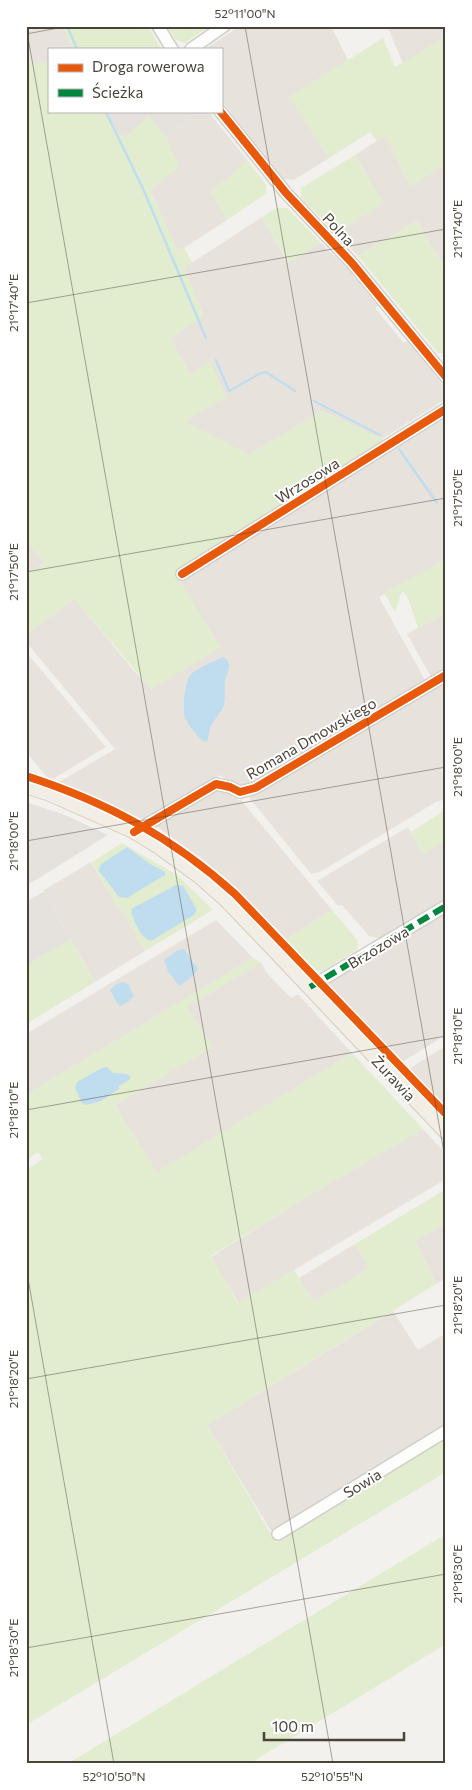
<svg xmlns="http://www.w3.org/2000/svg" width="472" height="1790" font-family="Commissioner,sans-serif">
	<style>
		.residential { fill: #e7e3dc }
		.industrial { fill: #e5e1dd }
		.green { fill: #e1edce }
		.water { fill: #bfddef }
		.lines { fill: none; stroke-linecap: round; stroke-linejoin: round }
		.stream { stroke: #bfddef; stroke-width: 2.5 }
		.minor-casing { stroke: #d1cfcb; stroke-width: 14 }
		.major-casing { stroke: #d5cdbb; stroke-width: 16 }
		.minor { stroke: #fdfdfc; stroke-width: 11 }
		.major { stroke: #f2eee5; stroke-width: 14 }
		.quiet { stroke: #00873e; stroke-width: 6; stroke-dasharray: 12 6; stroke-linecap: butt }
		.cycleway-casing { stroke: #fff; stroke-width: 11 }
		.cycleway { stroke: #e8590c; stroke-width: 8 }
		.ticks { fill: none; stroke: #4a4339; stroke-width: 1; stroke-opacity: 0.45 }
		.labels { text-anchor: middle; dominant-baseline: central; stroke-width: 4; stroke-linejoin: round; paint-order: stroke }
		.street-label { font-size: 15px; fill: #4a4339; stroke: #fff }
		.neatline { fill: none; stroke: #4a4339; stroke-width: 2 }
		.ticks-label { font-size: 12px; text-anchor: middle; fill: #4a4339 }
	</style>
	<rect width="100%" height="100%" fill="#f3f1ed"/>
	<!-- residential -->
	<path class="residential" d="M39,26H63L73,49H49V95L26,52V33Z
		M240,26H331L348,60L290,97L329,158L294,180L284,179L221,100V49H205Z
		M387,26H443L446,37L403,63Z
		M197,111H208L248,161L211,192L227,220L178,252L150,190L178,167L166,137Z
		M386,135L410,186L446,164V270L417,221L358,256L336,233L383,203L355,155Z
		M262,217L288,263L321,243L344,265L378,306L375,308L404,343L407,341L446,389V399L382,439L322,411L249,455L184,422L210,362L190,374L170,338L203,316L184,268Z
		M446,415V559L379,597L425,680L384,708L251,786L226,781L221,775L145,821L97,798L59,782L115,749L26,642V634L75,599L135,672L151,689L220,647L180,582Z
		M26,541L45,562L26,576Z
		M446,613V670L431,677L407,634Z
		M26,652L106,747L53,779L47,777L26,752Z
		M446,678V767L441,770L446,777V799L436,802L320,872L311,874L248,796Z
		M213,787L233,791L239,801L241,800L332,910L284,941L240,894L205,861L153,824Z
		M408,827L423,854L446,840V900L381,939L369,936L342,905L338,906L317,881Z
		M91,862L119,909L121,908L145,951L95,982L43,892L44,890Z
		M446,913V1035L400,1063L326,985Z
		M216,920L253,958L26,1095V1034Z
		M261,962L266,972L291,998L298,994L352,1053L157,1173L115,1105L212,1047L187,1007Z
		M446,1046V1111L407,1070Z
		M423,1129L446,1154V1179L239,1303L211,1257L313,1193Z
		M446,1223V1278L436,1284L415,1241Z
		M355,1244L370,1268L314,1302L299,1278Z
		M393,1311L418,1350L446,1333V1424L271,1531L207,1425Z"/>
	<!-- industrial -->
	<path class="industrial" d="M107,111H197L166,137L149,116L126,137L117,134Z
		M26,802L65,815L108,835L26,886Z
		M43,892L70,939L26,966V902Z"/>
	<!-- green -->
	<path class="green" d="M63,26H148L161,49H73Z
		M167,26H210L185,43L175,39Z
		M446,37V164L410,186L386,136L377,141L370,132L329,158L289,97L383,38L395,67Z
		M26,52L33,65L41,62L49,66V111H107L117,134L126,137L149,115L166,137L179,167L150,190L178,251L184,247L192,263L184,268L204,316L170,338L190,374L210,361L226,397L184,422L249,455L322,411L382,439L386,443L176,574L220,647L151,689L75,599L26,634V576L45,562L26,541Z
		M355,155L384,203L336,233L301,198V188Z
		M248,161L266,185V194L227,220L210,192Z
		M277,208H287L321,243L289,263L262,217Z
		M417,221L446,270V354L438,353L358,256Z
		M446,559V613L418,628L408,598L404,592L401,593L395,612L384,593Z
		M446,809V840L423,854L411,832Z
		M122,843L177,875L213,910L145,951L121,909L119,910L92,862Z
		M332,910L358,941L357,950L322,971L312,970L284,941Z
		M70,939L95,982L26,1024V966Z
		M253,958L261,962L187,1007L212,1047L115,1105L157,1172L352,1053L423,1129L313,1193L211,1256L238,1303L294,1270L314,1302L369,1268L355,1244L446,1189V1223L415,1241L436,1284L207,1425L276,1543L446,1438V1472L26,1725V1170L43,1159L38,1152L26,1160V1095Z
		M446,1534V1644L249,1764H67Z"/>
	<!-- water -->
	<path class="water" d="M223,657C234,662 227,673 225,681C224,689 226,698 224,705C221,713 214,719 211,726C208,731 210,736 207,741L204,742C197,736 188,726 185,717C182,709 185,680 191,674C198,668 214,661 223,657Z
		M127,847L150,864L165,872V875L127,898L119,897L99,871L100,865Z
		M176,885L183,886L197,910L194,915L151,941C140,937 133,921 131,909Z
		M184,949L198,969C193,977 187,981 179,986L168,971L164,960L178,950Z
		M122,982L128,984L134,996L129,1001L121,1006L117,1003L110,990L115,985Z
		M107,1067L113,1073L127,1074L131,1077L129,1080L119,1086V1089L101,1101L86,1105L82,1103L75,1088L77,1082L102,1068Z"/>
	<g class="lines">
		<!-- stream -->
		<path class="stream" d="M67,26L77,49
			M26,30L34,26
			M106,112L144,191L206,338
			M216,360L229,391L261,373L266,372L295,391
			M314,401L380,435
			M399,449L437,503
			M444,516L446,521"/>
		<!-- minor casing -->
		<g class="minor-casing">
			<path id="minor" d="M158,26L172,49
				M191,49L224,26
				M220,111L286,193L352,263L446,377
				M182,574L446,409
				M134,832L216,784L230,787L240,792L255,788L446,675
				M310,987L446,906
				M278,1534L446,1431"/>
		</g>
		<!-- major casing -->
		<g class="major-casing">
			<path id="major" d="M26,786L50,794L131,830L159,847L199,876L225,899L274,950L446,1132"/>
		</g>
		<!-- minor -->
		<use href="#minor" class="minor"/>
		<!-- major -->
		<use href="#major" class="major"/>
		<!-- quiet -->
		<path class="quiet" d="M310,987L446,906"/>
		<!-- cycleway casing -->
		<g class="cycleway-casing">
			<path id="cycleway" d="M220,111L286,193L352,263L446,377
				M182,574L446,409
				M26,776C106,802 172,837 235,894L446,1114
				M134,832L216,784L230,787L240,792L255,788L446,675"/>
		</g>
		<!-- cycleway -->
		<use href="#cycleway" class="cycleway"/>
	</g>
	<!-- ticks -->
	<path class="ticks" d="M26,26L333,1764M245,26L446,1164M26,34L69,26M26,303L446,229M26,572L446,498M26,841L446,767M26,1110L446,1036M26,1267L114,1764M26,1379L446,1305M26,1648L446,1574"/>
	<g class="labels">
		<!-- street labels -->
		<g class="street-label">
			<text transform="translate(339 229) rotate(47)">Polna</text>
			<text transform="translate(307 480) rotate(-32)">Wrzosowa</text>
			<text transform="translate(311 738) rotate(-30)">Romana Dmowskiego</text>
			<text transform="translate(378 947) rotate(-31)">Brzozowa</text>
			<text transform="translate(394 1078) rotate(47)">Żurawia</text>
			<text transform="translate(362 1483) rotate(-31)">Sowia</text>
		</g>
	</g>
	<!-- border -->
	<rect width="472" height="1790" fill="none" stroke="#ffffff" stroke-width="55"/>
	<!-- legend -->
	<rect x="48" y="48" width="175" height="65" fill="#ffffff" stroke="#b7b4b0"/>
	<rect x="58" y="64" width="25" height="8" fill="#e8590c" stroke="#b7b4b0"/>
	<text x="92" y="72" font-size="15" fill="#4a4339">Droga rowerowa</text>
	<rect x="58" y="89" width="25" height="8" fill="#00873e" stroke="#b7b4b0"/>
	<text x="92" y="98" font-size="15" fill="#4a4339">Ścieżka</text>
	<!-- scale -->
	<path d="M264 1732v8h140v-8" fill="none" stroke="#4a4339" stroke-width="2.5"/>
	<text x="272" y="1732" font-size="15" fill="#4a4339" stroke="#ffffff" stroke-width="4" paint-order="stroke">100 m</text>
	<rect x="28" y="28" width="416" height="1734" class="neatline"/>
	<g class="ticks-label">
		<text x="245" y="18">52°11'00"N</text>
		<text transform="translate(458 229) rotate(-90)" y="4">21°17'40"E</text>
		<text transform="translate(14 303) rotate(-90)" y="4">21°17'40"E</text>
		<text transform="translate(458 498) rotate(-90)" y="4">21°17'50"E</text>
		<text transform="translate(14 572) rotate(-90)" y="4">21°17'50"E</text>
		<text transform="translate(458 767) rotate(-90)" y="4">21°18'00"E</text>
		<text transform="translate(14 841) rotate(-90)" y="4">21°18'00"E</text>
		<text transform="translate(458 1036) rotate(-90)" y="4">21°18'10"E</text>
		<text transform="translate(14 1110) rotate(-90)" y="4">21°18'10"E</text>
		<text transform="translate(458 1305) rotate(-90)" y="4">21°18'20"E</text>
		<text transform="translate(14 1379) rotate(-90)" y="4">21°18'20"E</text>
		<text transform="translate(458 1574) rotate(-90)" y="4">21°18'30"E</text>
		<text transform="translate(14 1648) rotate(-90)" y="4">21°18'30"E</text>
		<text x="114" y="1781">52°10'50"N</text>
		<text x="332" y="1781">52°10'55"N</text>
	</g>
</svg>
